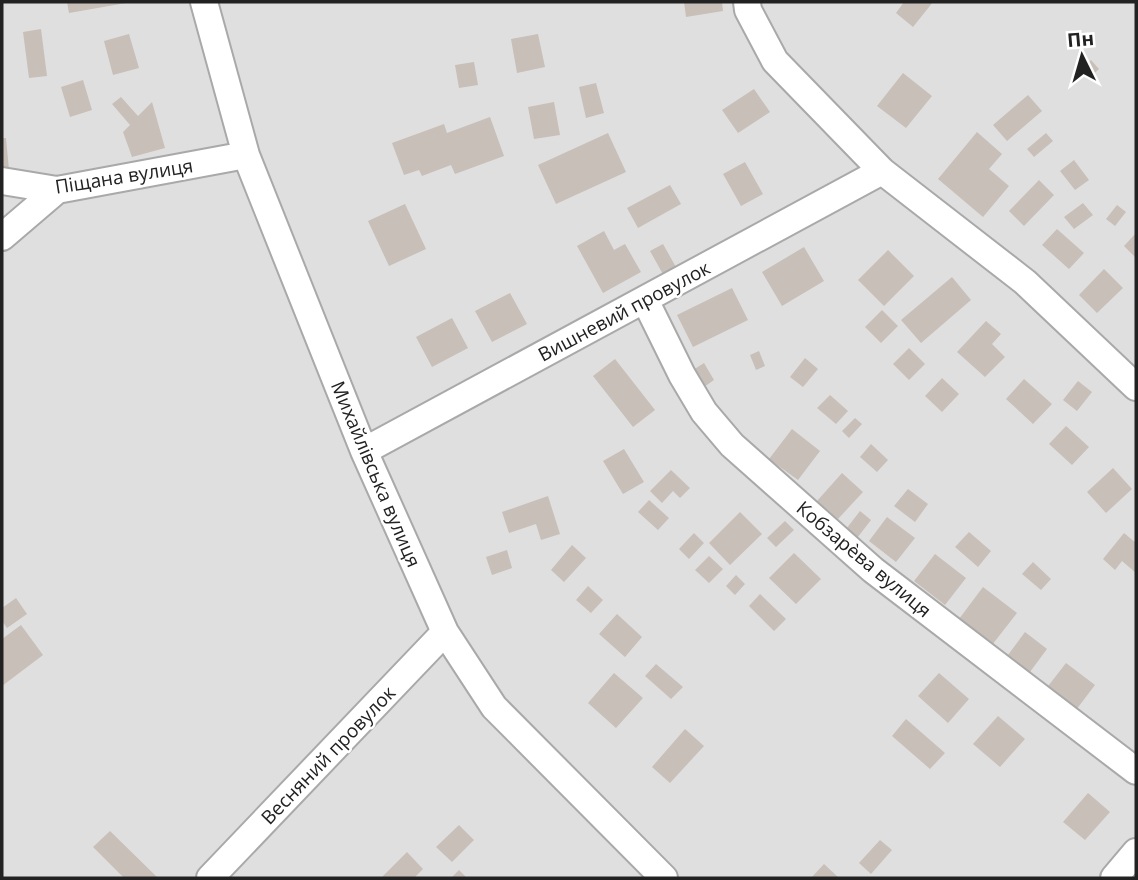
<svg xmlns="http://www.w3.org/2000/svg" width="1138" height="880" font-family="'Open Sans',sans-serif">
	<style>
		.residential { fill: #e0dfdf }
		.building { fill: #c7bfb8 }
		.lines { fill: none; stroke-linecap: round; stroke-linejoin: round }
		.street-casing { stroke: #a9a9a9; stroke-width: 30 }
		.street { stroke: #fff; stroke-width: 26 }
		.labels { text-anchor: middle; dominant-baseline: central; stroke-width: 5; stroke-linejoin: round; paint-order: stroke }
		.street-label { font-size: 19px; fill: #222; stroke: #fff }
	</style>
	<rect width="100%" height="100%" fill="#f2efe9"/>
	<!-- residential -->
	<path class="residential" d="M2,2H1136V878H2Z"/>
	<!-- building -->
	<path class="building" d="M67,2H126V3L69,13Z
		M684,2H722L723,11L686,17Z
		M904,2H933L913,27L896,13Z
		M41,29L47,76L29,78L23,32Z
		M129,34L139,68L113,75L104,41Z
		M538,34L545,67L517,73L511,39Z
		M1091,60L1099,69L1088,79L1080,70Z
		M474,62L478,85L459,88L455,65Z
		M903,73L932,96L906,128L877,106Z
		M83,80L92,110L70,117L61,87Z
		M596,83L604,113L586,118L579,87Z
		M754,89L770,112L738,133L722,110Z
		M1028,95L1042,111L1007,141L993,125Z
		M121,97L138,116L152,102L165,148L132,157L123,132L130,125L112,104Z
		M554,102L560,135L534,139L528,107Z
		M490,117L504,156L455,174L451,165L422,176L419,170L404,175L392,143L444,124L447,133Z
		M977,132L1002,154L989,169L1009,186L983,217L938,179Z
		M608,133L626,172L556,204L538,165Z
		M1046,133L1053,141L1034,157L1027,149Z
		M2,138H6L9,170H2Z
		M1074,160L1089,180L1075,190L1060,171Z
		M745,162L763,194L741,206L723,174Z
		M1039,180L1054,195L1024,226L1009,211Z
		M670,185L681,204L638,228L627,208Z
		M1083,203L1093,215L1074,229L1064,217Z
		M405,204L426,249L389,266L368,221Z
		M1117,205L1126,212L1115,226L1106,219Z
		M1057,229L1084,253L1069,269L1042,245Z
		M604,231L614,250L625,244L641,272L603,293L577,246Z
		M1136,233V258L1124,246Z
		M663,244L677,269L664,276L650,251Z
		M804,247L824,281L782,306L762,272Z
		M888,250L914,276L884,306L858,280Z
		M1104,269L1123,288L1097,313L1079,295Z
		M952,277L971,300L921,343L901,320Z
		M732,288L748,320L693,347L677,315Z
		M510,293L527,324L492,342L475,311Z
		M882,310L898,326L881,343L865,327Z
		M452,318L468,348L432,367L416,337Z
		M986,321L1001,334L992,344L1005,357L985,377L957,352Z
		M909,348L925,364L909,380L893,364Z
		M759,351L765,366L756,370L750,355Z
		M805,358L818,369L803,387L790,377Z
		M615,359L655,410L633,427L593,376Z
		M704,363L714,380L704,387L693,370Z
		M942,378L959,394L942,412L925,396Z
		M1024,379L1052,404L1033,424L1006,399Z
		M1078,381L1092,392L1077,411L1063,400Z
		M830,395L848,411L836,424L817,408Z
		M855,418L862,424L849,438L842,431Z
		M1066,426L1089,447L1072,465L1049,444Z
		M792,429L820,451L798,480L769,459Z
		M871,444L888,460L877,472L860,457Z
		M624,449L644,482L623,494L603,461Z
		M1113,468L1132,489L1106,513L1087,492Z
		M671,470L690,488L680,498L673,491L662,503L650,491Z
		M842,473L863,492L838,519L817,501Z
		M908,489L928,504L915,522L894,506Z
		M548,496L560,534L541,540L536,524L509,533L502,512Z
		M649,500L669,518L658,530L638,512Z
		M860,511L871,520L854,542L843,533Z
		M740,512L762,534L730,565L709,543Z
		M887,517L915,538L896,562L869,541Z
		M785,521L794,530L776,547L767,538Z
		M969,532L991,551L978,567L955,547Z
		M694,533L704,543L689,559L679,549Z
		M1124,533L1136,543V573L1122,561L1115,570L1103,559Z
		M572,545L586,558L564,582L551,570Z
		M507,550L512,568L492,575L486,557Z
		M794,553L821,579L796,604L769,578Z
		M935,554L966,578L945,605L914,581Z
		M709,556L723,569L709,583L695,570Z
		M1033,562L1051,579L1041,590L1022,574Z
		M736,575L745,584L735,595L726,586Z
		M588,586L603,600L591,613L576,600Z
		M983,587L1017,613L992,645L959,619Z
		M760,594L786,619L774,631L749,606Z
		M16,598L27,614L7,628L2,621V608Z
		M617,614L642,637L625,657L599,634Z
		M21,625L43,655L2,686V639Z
		M1025,632L1047,649L1027,676L1005,659Z
		M1066,663L1095,685L1076,710L1042,694Z
		M656,664L683,687L671,699L645,676Z
		M614,673L643,698L616,728L588,703Z
		M939,673L969,699L948,723L918,696Z
		M998,716L1025,739L1000,767L973,744Z
		M906,719L945,753L930,769L892,736Z
		M685,729L704,746L670,783L652,767Z
		M1088,793L1110,812L1085,840L1063,822Z
		M459,825L474,840L452,862L436,847Z
		M110,831L158,878H124L93,847Z
		M880,840L892,850L871,874L859,863Z
		M407,852L423,869L414,878H381Z
		M824,864L839,878H811Z
		M459,870L467,878H451Z"/>
	<g class="lines">
		<!-- street casing -->
		<g class="street-casing">
			<path id="street" d="M204,2L246,155L364,451L445,632L494,707L664,878
				M747,2L748,10L775,61L882,171L1025,282L1136,387
				M2,181L57,190L246,155
				M2,237L57,190
				M645,300L682,375L704,412L732,445L873,570L1136,771
				M364,451L882,171
				M210,878L445,632
				M1114,878L1136,852"/>
		</g>
		<!-- street -->
		<use href="#street" class="street"/>
	</g>
	<g class="labels">
		<!-- street labels -->
		<g class="street-label">
			<text transform="translate(124 176) rotate(-9)">Піщана вулиця</text>
			<text transform="translate(624 311) rotate(-28)">Вишневий провулок</text>
			<text transform="translate(376 474) rotate(67)">Михайлівська вулиця</text>
			<text transform="translate(864 559) rotate(40)">Кобзарèва вулиця</text>
			<text transform="translate(328 755) rotate(-46)">Весняний провулок</text>
		</g>
	</g>
	<!-- border -->
	<rect width="1138" height="880" fill="none" stroke="#222222" stroke-width="7"/>
	<!-- north arrow -->
	<g transform="translate(1082 56) rotate(355)" stroke="#ffffff" stroke-width="5" paint-order="stroke">
	<path d="M0-5L12 26L0 18L-12 26Z" fill="#222222"/>
	<text y="-10" font-size="19" font-weight="bold" text-anchor="middle" fill="#222222">Пн</text>
	</g>
</svg>
